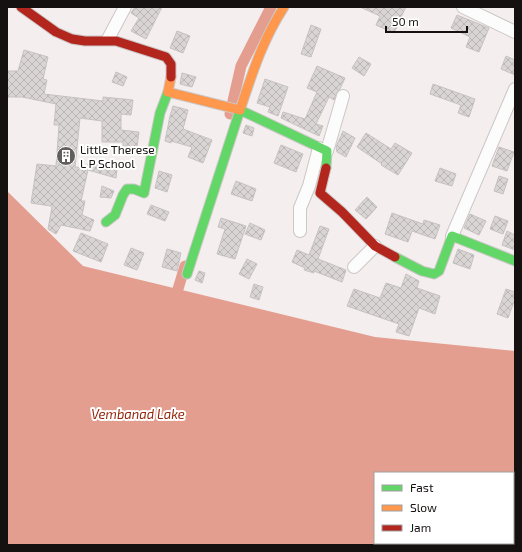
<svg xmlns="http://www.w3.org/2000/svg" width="522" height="552" font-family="'Exo 2',sans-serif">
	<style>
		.water { fill: #e49e90; fill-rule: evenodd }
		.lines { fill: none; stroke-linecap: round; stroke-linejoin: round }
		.canal { stroke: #e49e90; stroke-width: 11 }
		.building { fill: url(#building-cross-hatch); stroke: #c6c2c1 }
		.street-casing { stroke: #cbc7c6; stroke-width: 14 }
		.fast-casing { stroke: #cbc7c6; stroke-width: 11 }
		.slow-casing { stroke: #cbc7c6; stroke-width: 11 }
		.jam-casing { stroke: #cbc7c6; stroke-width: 11 }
		.street { stroke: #fdfcfc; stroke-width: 12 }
		.fast { stroke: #63d668; stroke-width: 9 }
		.slow { stroke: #ff974d; stroke-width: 9 }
		.jam { stroke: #b3261e; stroke-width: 9 }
		.labels { text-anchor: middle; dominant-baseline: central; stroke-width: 4; stroke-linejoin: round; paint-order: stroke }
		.poi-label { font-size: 12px; fill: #151110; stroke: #fff; text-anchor: start }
		.water-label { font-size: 13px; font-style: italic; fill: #95220a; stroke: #fff }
	</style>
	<defs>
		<pattern id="building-cross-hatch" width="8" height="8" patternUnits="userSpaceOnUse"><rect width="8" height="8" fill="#dad5d5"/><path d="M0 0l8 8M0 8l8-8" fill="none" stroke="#bab6b6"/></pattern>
	</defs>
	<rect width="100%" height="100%" fill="#f4eeee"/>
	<!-- water -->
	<path class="water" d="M7,191L83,266L375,337L515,351V545H7ZM375,473H513V543H375Z"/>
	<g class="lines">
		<!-- canal -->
		<path class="canal" d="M230,114L241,66L271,7
			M178,289L185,266"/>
	</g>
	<!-- building -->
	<path class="building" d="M135,7H162L146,39L131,31L139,18L131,13Z
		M360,7H406L397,25H398L394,33L376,25L380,16Z
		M457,15L489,28L479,52L466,47L470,37L451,28Z
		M311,25L321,29L311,57L301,54Z
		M177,31L190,36L183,53L170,48Z
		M24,50L48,57L43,79L47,80L44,94L103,101V97L133,100L131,115L121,114V130L139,132L137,147L123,146V142H102V121L80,118L75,167L87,168L88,163L117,169L116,178L88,170L81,201H85L82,215L94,220L90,231L61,225L56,234L48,229L52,207L51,206L31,203L37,164L56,166L59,125H54L56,104L22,97H7V71H18Z
		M506,56L515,60V75L501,69Z
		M359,57L371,64L364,76L352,68Z
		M317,66L345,78L340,89L336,94L334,100L329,97L316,124L323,126L319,136L281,118L283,112L305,119L317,92L307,88Z
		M116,72L127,77L123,86L112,82Z
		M182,73L196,77L192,87L180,84Z
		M265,79L288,87L278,116L268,112L270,107L257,103Z
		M433,84L475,99L469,117L458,113L461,105L430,94Z
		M173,106L188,110L183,129L212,140L203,163L188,157L192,147L171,141V143L165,141L170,116Z
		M246,125L254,128L252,136L243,133Z
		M343,131L355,138L346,157L337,152L336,147Z
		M366,133L391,149L395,143L412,153L398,175L381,165L382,164L357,147Z
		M281,145L303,154L296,172L274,163Z
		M499,147L514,152L507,171L492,166Z
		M440,168L456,174L452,186L435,181Z
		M159,171L172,175L167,192L155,188Z
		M499,176L508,179L503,194L494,191Z
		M236,181L256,189L252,201L231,194Z
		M102,186L114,191L111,198L100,197Z
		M367,197L377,207L366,219L355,210Z
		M151,205L169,212L165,221L147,214Z
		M392,213L423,224L424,220L440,225L435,239L412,231L408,242L385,234Z
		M470,214L486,221L479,235L464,228Z
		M495,216L508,221L503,234L490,229Z
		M221,218L246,226L235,259L217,254L225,229L218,227Z
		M250,223L265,230L261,240L245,234Z
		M320,226L329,229L318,259L346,270L342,282L314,271V273L304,270L305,268L292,262L297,250L309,255Z
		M507,231L515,235V250L502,245Z
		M81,233L108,244L101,262L73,251Z
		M131,248L144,253L137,270L124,265Z
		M167,249L181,253L177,271L162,267Z
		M458,249L474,255L470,269L453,263Z
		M247,259L257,264L249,279L239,274Z
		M199,271L205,273L202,283L195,280Z
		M406,274L419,281L417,288L440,296L435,314L419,308L409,336L396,332L399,324L347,306L354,289L380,298L386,283L401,288Z
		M254,284L263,287L259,300L250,297Z
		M506,289L515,292V299L508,318L497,314Z"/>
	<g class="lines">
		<!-- street casing -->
		<g class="street-casing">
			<path id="street" d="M463,7L515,32
				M108,39L125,7
				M327,151L343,96
				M300,231V208L309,186L319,148
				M452,236L515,89
				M354,267L375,246"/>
		</g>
		<!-- fast casing -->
		<g class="fast-casing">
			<path id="fast" d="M106,222L115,215L123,195L127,189H134L144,193L160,113L168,92
				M395,257L422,271L434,274L439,271L452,236L515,261
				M187,274L240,110L327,151L326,168"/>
		</g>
		<!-- slow casing -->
		<g class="slow-casing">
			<path id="slow" d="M171,77L168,92L240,110C252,74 263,39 284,7"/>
		</g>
		<!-- jam casing -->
		<g class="jam-casing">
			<path id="jam" d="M21,7L56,32L72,39L85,41H116L166,57L171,64V77
				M326,168L320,193L342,212L375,246L395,257"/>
		</g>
		<!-- street -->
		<use href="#street" class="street"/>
		<!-- fast -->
		<use href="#fast" class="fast"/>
		<!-- slow -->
		<use href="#slow" class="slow"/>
		<!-- jam -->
		<use href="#jam" class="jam"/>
	</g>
	<!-- icons -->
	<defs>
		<g id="building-disc" transform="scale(1)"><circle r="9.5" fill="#635e5e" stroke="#fff"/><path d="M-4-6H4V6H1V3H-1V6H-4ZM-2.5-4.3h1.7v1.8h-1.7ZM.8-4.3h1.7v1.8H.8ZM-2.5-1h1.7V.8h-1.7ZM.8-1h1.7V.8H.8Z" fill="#fff"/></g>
	</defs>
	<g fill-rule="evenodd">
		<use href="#building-disc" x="66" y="156"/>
	</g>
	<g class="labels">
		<!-- poi labels -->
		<g class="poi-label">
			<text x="80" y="149">Little Therese<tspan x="80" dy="14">L P School</tspan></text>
		</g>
		<!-- water labels -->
		<g class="water-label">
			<text x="138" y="414">Vembanad Lake</text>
		</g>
	</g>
	<!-- border -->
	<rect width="522" height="552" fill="none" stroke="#151110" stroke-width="16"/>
	<!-- legend -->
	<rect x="374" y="472" width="140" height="72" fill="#ffffff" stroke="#a1a09f"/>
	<rect x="382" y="485" width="20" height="6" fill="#63d668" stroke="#a1a09f"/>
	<text x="410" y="492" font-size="12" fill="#151110">Fast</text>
	<rect x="382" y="505" width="20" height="6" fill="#ff974d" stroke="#a1a09f"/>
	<text x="410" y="512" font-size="12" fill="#151110">Slow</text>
	<rect x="382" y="525" width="20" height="6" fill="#b3261e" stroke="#a1a09f"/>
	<text x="410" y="532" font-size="12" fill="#151110">Jam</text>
	<!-- scale -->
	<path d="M386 26v6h81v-6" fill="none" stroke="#151110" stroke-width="2"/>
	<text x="392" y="26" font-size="12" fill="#151110" stroke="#ffffff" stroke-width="3" paint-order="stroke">50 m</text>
</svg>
